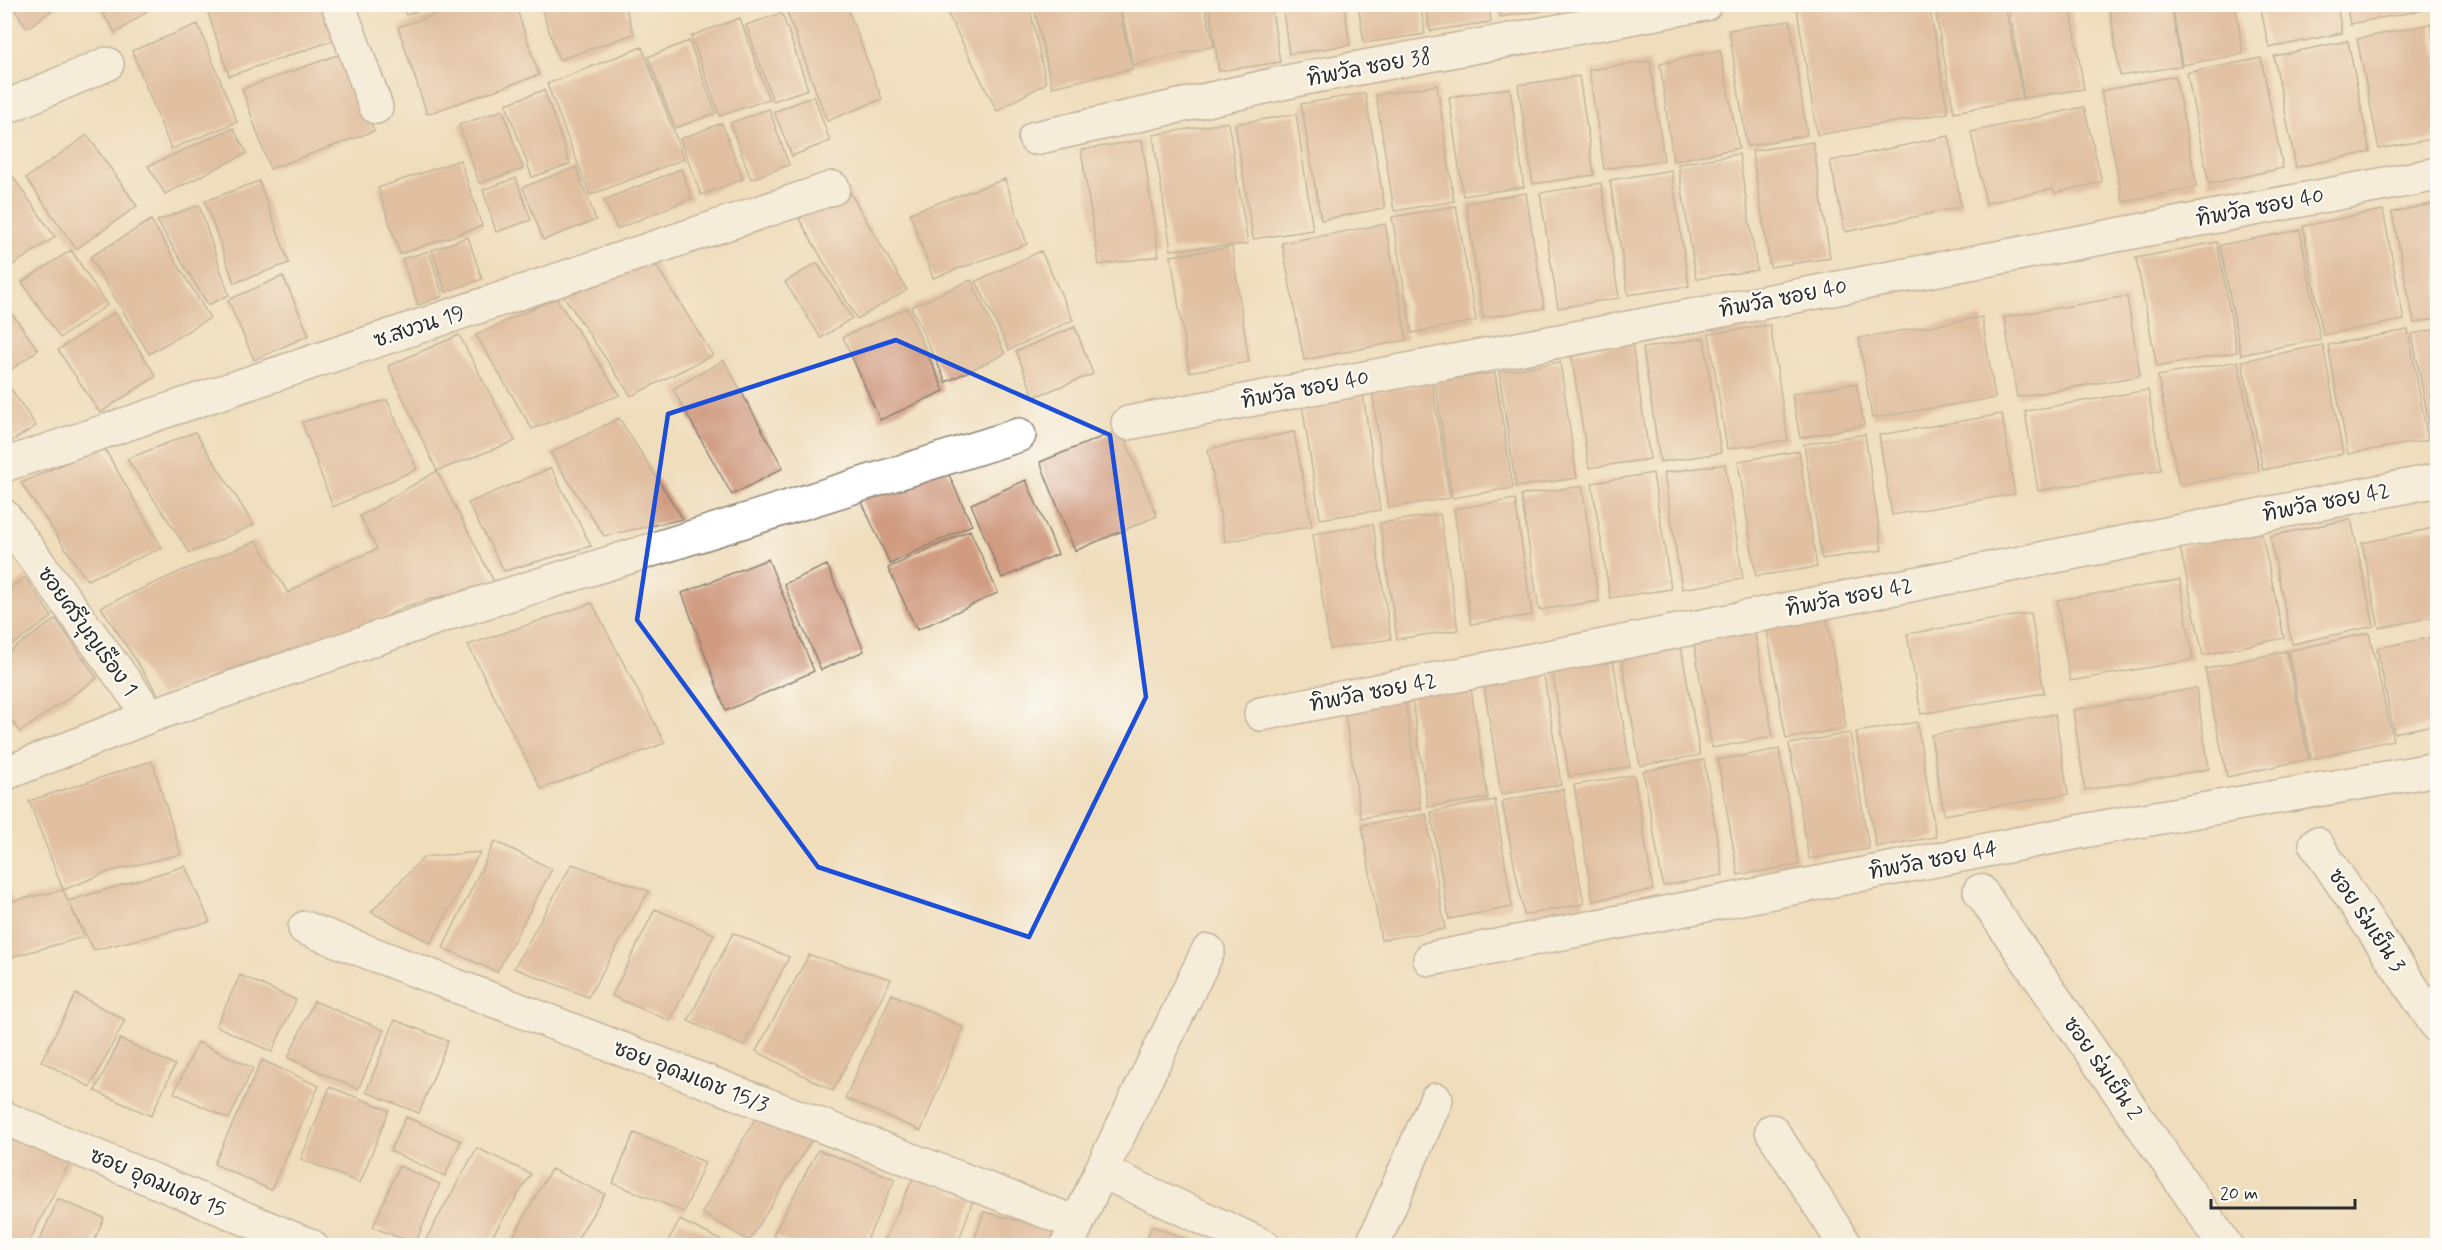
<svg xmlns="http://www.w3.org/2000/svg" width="2442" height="1250" viewBox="0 0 2442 1250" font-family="Mynerve,'Playpen Sans Thai',sans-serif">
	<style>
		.building { fill: #d09b81 }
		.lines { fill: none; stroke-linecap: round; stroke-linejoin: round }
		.minor-casing { stroke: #8d8474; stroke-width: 36 }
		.minor { stroke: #fff; stroke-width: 33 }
		.marked { fill: none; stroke: #1d4ed8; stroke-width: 4.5; stroke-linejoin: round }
		.labels { text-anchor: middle; stroke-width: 4.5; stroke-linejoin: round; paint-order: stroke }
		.street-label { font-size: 21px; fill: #2b2b2b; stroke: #fdfcf7 }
	</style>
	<rect width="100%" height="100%" fill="#fdfcf7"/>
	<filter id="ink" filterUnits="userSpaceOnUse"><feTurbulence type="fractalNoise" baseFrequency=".0167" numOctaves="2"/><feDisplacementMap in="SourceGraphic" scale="12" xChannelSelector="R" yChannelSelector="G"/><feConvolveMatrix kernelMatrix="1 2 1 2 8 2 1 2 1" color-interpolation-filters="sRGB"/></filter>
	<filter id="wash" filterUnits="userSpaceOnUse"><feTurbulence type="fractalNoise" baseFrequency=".008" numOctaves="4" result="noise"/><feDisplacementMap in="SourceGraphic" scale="24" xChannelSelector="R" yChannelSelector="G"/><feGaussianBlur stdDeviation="1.35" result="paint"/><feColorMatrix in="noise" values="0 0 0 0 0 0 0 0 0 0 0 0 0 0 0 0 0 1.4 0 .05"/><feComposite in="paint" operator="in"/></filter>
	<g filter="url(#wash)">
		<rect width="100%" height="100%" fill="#efddbc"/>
		<g id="blocks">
			<path class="building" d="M 11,4 L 61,4 L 27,28 Z
				M 96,4 L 157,4 L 116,33 Z
				M 231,4 L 327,4 L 338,39 L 229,76 L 208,13 Z
				M 403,4 L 435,4 L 435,5 L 406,15 Z
				M 465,4 L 515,4 L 539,75 L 427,114 L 398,27 Z
				M 540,4 L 624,4 L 634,34 L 559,60 Z
				M 784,4 L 846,4 L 882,99 L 827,121 Z
				M 971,4 L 1029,4 L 1046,83 L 997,111 L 946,10 Z
				M 1033,4 L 1118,4 L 1132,69 L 1052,87 Z
				M 1120,4 L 1204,4 L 1214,46 L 1133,65 Z
				M 1209,4 L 1271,4 L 1280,62 L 1219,71 Z
				M 1282,4 L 1344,4 L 1350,45 L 1289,54 Z
				M 1358,4 L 1420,4 L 1425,34 L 1364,43 Z
				M 1426,4 L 1489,4 L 1491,22 L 1430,31 Z
				M 1498,4 L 1559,4 L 1560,8 L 1500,17 Z
				M 1825,4 L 1929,4 L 1948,113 L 1817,135 L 1797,9 Z
				M 1934,4 L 2005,4 L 2023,99 L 1954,112 Z
				M 2008,4 L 2070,4 L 2084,89 L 2024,98 Z
				M 2109,4 L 2171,4 L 2181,66 L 2120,76 Z
				M 2172,4 L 2235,4 L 2243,54 L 2182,65 Z
				M 2260,4 L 2337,4 L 2342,33 L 2269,48 Z
				M 2346,4 L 2423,4 L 2424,10 L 2350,24 Z
				M 782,13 L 808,89 L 773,101 L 746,25 Z
				M 740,18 L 769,99 L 720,116 L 691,36 Z
				M 1790,21 L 1807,135 L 1747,146 L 1729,30 Z
				M 198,24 L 237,122 L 171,149 L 132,51 Z
				M 2430,24 L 2438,61 L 2438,138 L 2379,149 L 2357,39 Z
				M 689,41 L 716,113 L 675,128 L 648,57 Z
				M 2348,41 L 2370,152 L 2296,167 L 2274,56 Z
				M 642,47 L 684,159 L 590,195 L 547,84 Z
				M 1720,50 L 1739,148 L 1673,161 L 1660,64 Z
				M 346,52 L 374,131 L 270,169 L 242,89 Z
				M 2261,58 L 2283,168 L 2209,184 L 2187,73 Z
				M 1650,61 L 1664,160 L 1604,169 L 1589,70 Z
				M 1579,76 L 1594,175 L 1533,184 L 1518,85 Z
				M 2175,76 L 2197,187 L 2123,202 L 2101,91 Z
				M 1437,85 L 1454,201 L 1394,211 L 1376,95 Z
				M 1510,88 L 1524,187 L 1463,196 L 1449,97 Z
				M 544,90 L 570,164 L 532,177 L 506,104 Z
				M 1365,93 L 1385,208 L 1321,220 L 1301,104 Z
				M 814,96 L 830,141 L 792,156 L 774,112 Z
				M 2084,107 L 2102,182 L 2055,193 L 2053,189 L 1986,203 L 1971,132 Z
				M 769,109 L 789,165 L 751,179 L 730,123 Z
				M 503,110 L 523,169 L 479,183 L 459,125 Z
				M 1296,114 L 1313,230 L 1253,239 L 1235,124 Z
				M 1228,122 L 1248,244 L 1171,250 L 1153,135 Z
				M 722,123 L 743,179 L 701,195 L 680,139 Z
				M 233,128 L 247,153 L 165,194 L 148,166 Z
				M 87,135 L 137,206 L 76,249 L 26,178 Z
				M 1949,136 L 1961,207 L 1845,232 L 1830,161 Z
				M 1142,140 L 1159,256 L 1099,265 L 1081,150 Z
				M 1813,142 L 1830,258 L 1770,267 L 1752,151 Z
				M 1739,154 L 1757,270 L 1696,279 L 1678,164 Z
				M 460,160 L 482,226 L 400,254 L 378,188 Z
				M 4,164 L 55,237 L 4,271 Z
				M 576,167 L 596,220 L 543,240 L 523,187 Z
				M 681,169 L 692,198 L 617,229 L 604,200 Z
				M 1671,170 L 1689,286 L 1628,295 L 1610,180 Z
				M 516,178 L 531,220 L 496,232 L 483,190 Z
				M 1005,179 L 1027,244 L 933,278 L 910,213 Z
				M 259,181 L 289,263 L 234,283 L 205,201 Z
				M 1601,183 L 1619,298 L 1558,308 L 1540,193 Z
				M 848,189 L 907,290 L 857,319 L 799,219 Z
				M 1526,193 L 1544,308 L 1483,318 L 1466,203 Z
				M 2438,203 L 2438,318 L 2414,323 L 2392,212 Z
				M 199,205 L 229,295 L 208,305 L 157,221 Z
				M 1456,206 L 1476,321 L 1412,333 L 1392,217 Z
				M 2383,210 L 2404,320 L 2323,335 L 2303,226 Z
				M 151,220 L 210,318 L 149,354 L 90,257 Z
				M 1385,224 L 1407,340 L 1304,360 L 1282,243 Z
				M 2300,230 L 2320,339 L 2241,355 L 2220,245 Z
				M 468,237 L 482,279 L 446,292 L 432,250 Z
				M 2217,242 L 2237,352 L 2157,367 L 2136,258 Z
				M 1232,247 L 1249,362 L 1189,372 L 1171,256 Z
				M 71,250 L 107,305 L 60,338 L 22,282 Z
				M 429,251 L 443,296 L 418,305 L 402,259 Z
				M 1041,251 L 1073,320 L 1009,350 L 976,281 Z
				M 652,259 L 713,355 L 631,396 L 563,295 Z
				M 817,263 L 852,318 L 821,338 L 785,282 Z
				M 283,276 L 309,335 L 254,360 L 228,300 Z
				M 971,280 L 1005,354 L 946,382 L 911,307 Z
				M 2127,296 L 2140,376 L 2017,397 L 2004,317 Z
				M 556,298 L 620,395 L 532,429 L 476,335 Z
				M 4,302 L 38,350 L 4,375 Z
				M 907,308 L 944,391 L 880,420 L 843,337 Z
				M 115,312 L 156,376 L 100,413 L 58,350 Z
				M 1982,317 L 1995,398 L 1872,418 L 1859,338 Z
				M 1770,325 L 1788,440 L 1727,449 L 1709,334 Z
				M 1075,327 L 1093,374 L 1034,397 L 1016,351 Z
				M 2438,329 L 2438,444 L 2433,445 L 2412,334 Z
				M 2408,330 L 2428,440 L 2348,454 L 2328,345 Z
				M 459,335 L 515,441 L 437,471 L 494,582 L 406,606 L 360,630 L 317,641 L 242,665 L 159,696 L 101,607 L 186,569 L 257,541 L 288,593 L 332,568 L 377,549 L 360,516 L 437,471 L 388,366 Z
				M 1704,338 L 1721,453 L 1660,462 L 1643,348 Z
				M 1632,343 L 1650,459 L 1589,468 L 1571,353 Z
				M 2323,345 L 2343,454 L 2263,470 L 2242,361 Z
				M 724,360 L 783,468 L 732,495 L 673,389 Z
				M 2238,361 L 2259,471 L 2179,485 L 2158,376 Z
				M 1560,362 L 1577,478 L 1516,487 L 1499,372 Z
				M 1495,373 L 1513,488 L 1452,498 L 1435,382 Z
				M 7,383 L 36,426 L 4,446 L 4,384 Z
				M 1432,383 L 1450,498 L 1389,508 L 1372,392 Z
				M 1856,383 L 1864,425 L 1800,438 L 1792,394 Z
				M 2148,390 L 2161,470 L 2038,491 L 2025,411 Z
				M 1363,394 L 1380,510 L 1320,519 L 1302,404 Z
				M 387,400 L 417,469 L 333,507 L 302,422 Z
				M 2002,414 L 2015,494 L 1892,515 L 1879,435 Z
				M 619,418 L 683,519 L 604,536 L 550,453 Z
				M 1121,429 L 1157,516 L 1075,551 L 1040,462 Z
				M 195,432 L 254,525 L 190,553 L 127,459 Z
				M 1294,432 L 1312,526 L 1225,542 L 1208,449 Z
				M 1865,434 L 1882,550 L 1822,559 L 1804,444 Z
				M 103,446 L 162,548 L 87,580 L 21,483 Z
				M 1799,451 L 1817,567 L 1756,576 L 1738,461 Z
				M 943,462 L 972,525 L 890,564 L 861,500 Z
				M 1725,464 L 1743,579 L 1682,589 L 1664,473 Z
				M 551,468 L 591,546 L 504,571 L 468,503 Z
				M 1653,473 L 1671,589 L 1610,598 L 1592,483 Z
				M 1026,480 L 1058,554 L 1002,578 L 971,504 Z
				M 1582,486 L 1599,601 L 1539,610 L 1521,495 Z
				M 1515,499 L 1532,615 L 1471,624 L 1454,509 Z
				M 1440,514 L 1458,630 L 1397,639 L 1380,523 Z
				M 2351,519 L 2374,626 L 2292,644 L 2270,536 Z
				M 1373,524 L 1391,639 L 1330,649 L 1313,534 Z
				M 2438,527 L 2438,616 L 2379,628 L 2362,543 Z
				M 970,530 L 998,593 L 917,630 L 888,568 Z
				M 2261,530 L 2284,638 L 2203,655 L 2180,547 Z
				M 768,559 L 814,671 L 726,711 L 682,593 Z
				M 827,565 L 864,651 L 821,670 L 784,584 Z
				M 25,578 L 52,617 L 4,651 L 4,592 Z
				M 2180,580 L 2193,660 L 2070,681 L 2057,600 Z
				M 592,603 L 665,743 L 541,789 L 468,645 Z
				M 1826,613 L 1846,728 L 1786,739 L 1766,624 Z
				M 2031,613 L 2044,693 L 1921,714 L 1907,634 Z
				M 56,619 L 97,678 L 20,732 L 4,710 L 4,655 Z
				M 1753,622 L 1773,737 L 1712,748 L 1692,632 Z
				M 2369,633 L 2393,740 L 2311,759 L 2288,651 Z
				M 2438,636 L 2438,724 L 2394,733 L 2377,648 Z
				M 1680,640 L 1700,755 L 1640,766 L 1620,650 Z
				M 2286,651 L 2309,759 L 2227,777 L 2205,669 Z
				M 1612,652 L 1630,767 L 1569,777 L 1551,662 Z
				M 1543,669 L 1561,785 L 1501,794 L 1483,679 Z
				M 1470,683 L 1488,798 L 1428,807 L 1411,692 Z
				M 2196,688 L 2209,769 L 2085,790 L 2073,710 Z
				M 1404,693 L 1421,809 L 1361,818 L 1343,702 Z
				M 2055,714 L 2068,794 L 1944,815 L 1931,735 Z
				M 1917,722 L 1936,837 L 1876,847 L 1856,732 Z
				M 1850,733 L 1869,849 L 1809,859 L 1789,744 Z
				M 1779,749 L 1799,865 L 1738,875 L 1718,760 Z
				M 1704,760 L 1723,875 L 1663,886 L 1643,771 Z
				M 152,761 L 181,854 L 108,872 L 63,890 L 68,901 L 185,866 L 210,922 L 94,950 L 70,905 L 84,937 L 4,959 L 4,881 L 13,901 L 63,890 L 29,801 Z
				M 1634,775 L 1653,890 L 1593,901 L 1574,785 Z
				M 1563,789 L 1584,904 L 1524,915 L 1502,801 Z
				M 1495,800 L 1512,907 L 1449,919 L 1431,812 Z
				M 1426,814 L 1445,929 L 1381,940 L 1362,825 Z
				M 495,841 L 552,869 L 497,972 L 443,948 Z
				M 480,852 L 431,943 L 371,912 L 424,857 Z
				M 572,864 L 649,891 L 588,997 L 514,968 Z
				M 655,909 L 714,934 L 670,1021 L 612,996 Z
				M 733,933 L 789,957 L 744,1046 L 688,1021 Z
				M 809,955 L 891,979 L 833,1091 L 756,1051 Z
				M 240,975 L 296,1000 L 272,1052 L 216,1026 Z
				M 76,994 L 125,1020 L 90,1087 L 41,1061 Z
				M 892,994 L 963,1027 L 921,1131 L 845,1098 Z
				M 314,1001 L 384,1030 L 358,1089 L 288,1058 Z
				M 395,1020 L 448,1041 L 419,1113 L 366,1092 Z
				M 120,1039 L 175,1065 L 151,1116 L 95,1091 Z
				M 198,1042 L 253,1068 L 229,1119 L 174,1093 Z
				M 262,1060 L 319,1086 L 271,1190 L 214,1164 Z
				M 330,1087 L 389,1110 L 360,1183 L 301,1159 Z
				M 760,1110 L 814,1136 L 749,1241 L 702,1213 Z
				M 406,1117 L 461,1141 L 445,1176 L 390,1151 Z
				M 14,1123 L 73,1156 L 27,1246 L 4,1246 L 4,1142 Z
				M 634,1133 L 705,1162 L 684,1212 L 613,1183 Z
				M 477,1148 L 531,1174 L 486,1246 L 422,1246 Z
				M 818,1150 L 895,1179 L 864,1246 L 794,1246 L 773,1235 Z
				M 399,1166 L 440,1184 L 415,1244 L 373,1227 Z
				M 551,1169 L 605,1194 L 573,1246 L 508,1246 Z
				M 914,1176 L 973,1200 L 957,1246 L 882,1246 Z
				M 58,1199 L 104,1218 L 92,1246 L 37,1246 Z
				M 984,1212 L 1071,1234 L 1066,1246 L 972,1246 Z
				M 680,1220 L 733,1246 L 665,1246 Z
				M 1152,1226 L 1204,1245 L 1204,1246 L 1144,1246 Z"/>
		</g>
	</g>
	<g filter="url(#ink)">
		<use href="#blocks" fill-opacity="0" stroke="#8d8474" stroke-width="1.5"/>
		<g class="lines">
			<defs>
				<path id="minor" d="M 338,4 L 376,107
					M 4,108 L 107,64
					M 1035,138 L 1305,78 L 1705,4
					M 1128,423 L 2438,174
					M 4,465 L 833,188
					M 4,516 L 150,716
					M 1261,714 L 2438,480
					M 4,774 L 150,716 L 453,612 L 1019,435
					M 2316,844 L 2438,1027
					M 1980,891 L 2226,1246
					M 305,928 L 1076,1223
					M 1430,959 L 2104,827 L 2438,769
					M 4,1118 L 311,1246
					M 1772,1131 L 1846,1246
					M 1101,1171 L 1264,1246
					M 1067,1246 L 1101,1171 L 1208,951
					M 1372,1246 L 1436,1100"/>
			</defs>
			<use href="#minor" class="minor-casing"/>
			<use href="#minor" class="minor"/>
		</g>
	</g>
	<path d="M0 0H2442V1250H0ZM 896,340 L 1110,435 L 1146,697 L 1029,937 L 818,867 L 637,620 L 668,414 Z" fill="#efddbc" fill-opacity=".55" fill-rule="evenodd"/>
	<path class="marked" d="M 896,340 L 1110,435 L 1146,697 L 1029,937 L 818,867 L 637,620 L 668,414 Z"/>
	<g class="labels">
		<g class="street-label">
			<text transform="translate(1369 67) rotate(-11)" y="7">ทิพวัล ซอย 38</text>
			<text transform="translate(2260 207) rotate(-11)" y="7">ทิพวัล ซอย 40</text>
			<text transform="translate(1783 298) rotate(-11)" y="7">ทิพวัล ซอย 40</text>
			<text transform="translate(419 326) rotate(-18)" y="7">ซ.สงวน 19</text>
			<text transform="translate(1305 389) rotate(-11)" y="7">ทิพวัล ซอย 40</text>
			<text transform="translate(2326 502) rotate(-11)" y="7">ทิพวัล ซอย 42</text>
			<text transform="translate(1849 597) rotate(-11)" y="7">ทิพวัล ซอย 42</text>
			<text transform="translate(88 631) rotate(54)" y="7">ซอยศรีบุญเรือง 1</text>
			<text transform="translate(1373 692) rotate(-11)" y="7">ทิพวัล ซอย 42</text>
			<text transform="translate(1933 860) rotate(-11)" y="7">ทิพวัล ซอย 44</text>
			<text transform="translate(2367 920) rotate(56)" y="7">ซอย ร่มเย็น 3</text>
			<text transform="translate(2103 1068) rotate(55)" y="7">ซอย ร่มเย็น 2</text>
			<text transform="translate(691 1076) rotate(21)" y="7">ซอย อุดมเดช 15/3</text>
			<text transform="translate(158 1182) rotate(23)" y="7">ซอย อุดมเดช 15</text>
		</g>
	</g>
	<rect width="2442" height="1250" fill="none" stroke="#fdfcf7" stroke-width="24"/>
	<path d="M2211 1199v9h144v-9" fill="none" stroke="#2b2b2b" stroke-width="3"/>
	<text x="2220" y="1199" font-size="18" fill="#2b2b2b" stroke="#fdfcf7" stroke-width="4.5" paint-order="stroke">20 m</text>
</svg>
